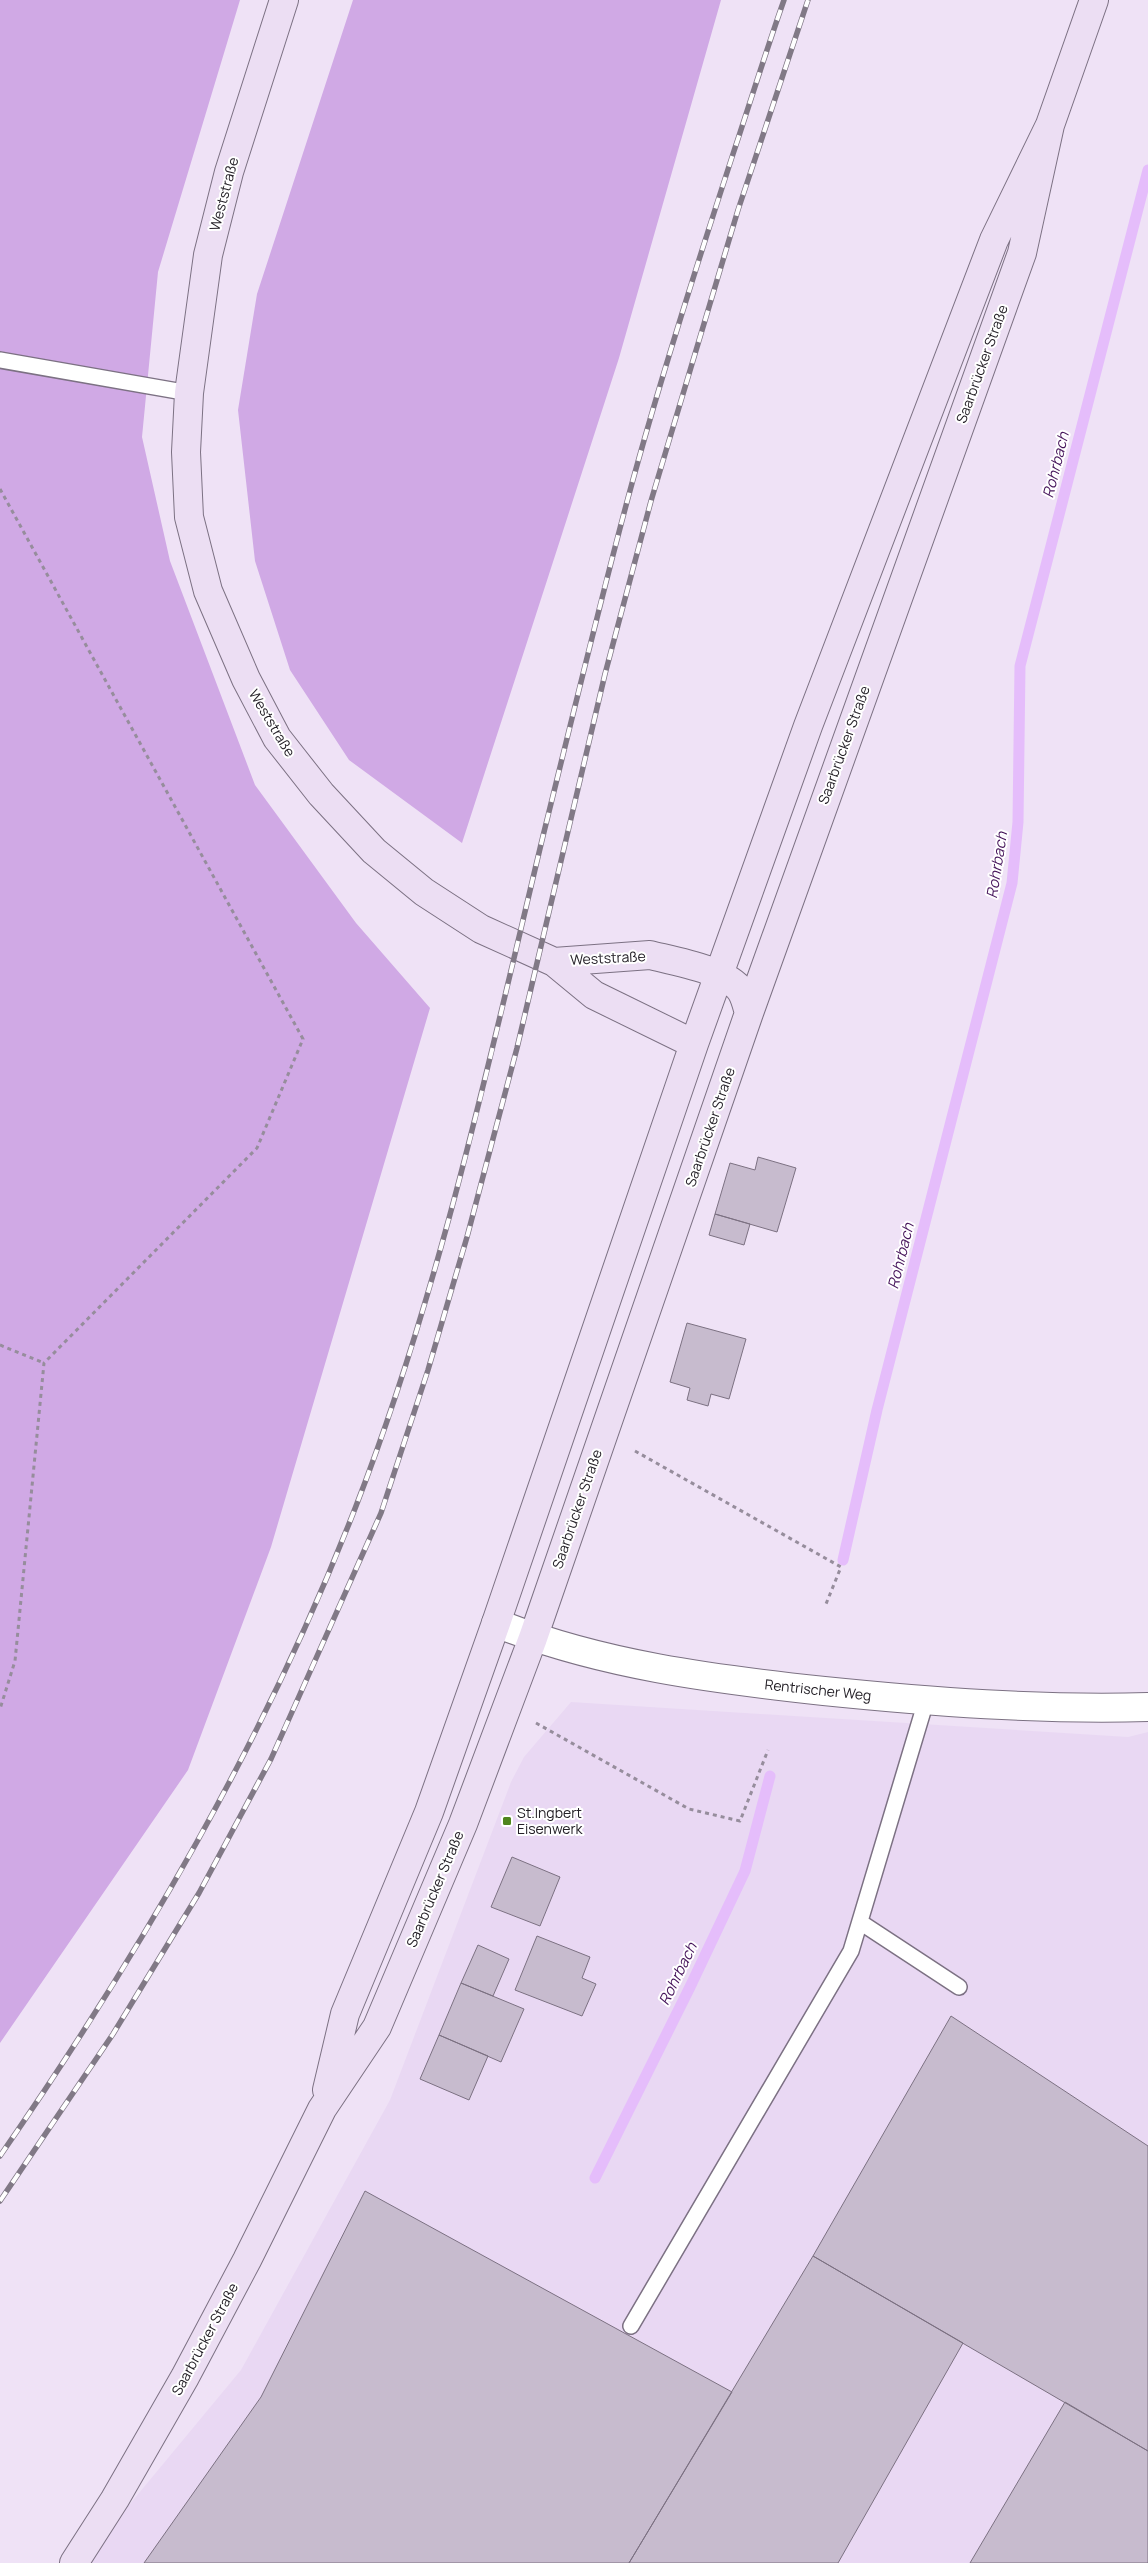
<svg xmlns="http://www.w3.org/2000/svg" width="1148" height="2563" viewBox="0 0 1148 2563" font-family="Manrope,sans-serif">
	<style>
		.built { fill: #e9d8f3 }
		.forest { fill: #d0a9e5 }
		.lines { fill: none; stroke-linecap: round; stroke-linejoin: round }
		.stream { stroke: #e5bdfb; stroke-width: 11 }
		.building { fill: #c7bbce; stroke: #7c7182 }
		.service-casing { stroke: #7c7183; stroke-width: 18 }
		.minor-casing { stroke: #7c7183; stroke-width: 30 }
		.secondary-casing { stroke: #7c7183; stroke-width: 30 }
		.path { stroke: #968d9c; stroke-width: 3; stroke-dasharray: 4 4; stroke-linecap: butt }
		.service { stroke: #fff; stroke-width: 15 }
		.minor { stroke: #fff; stroke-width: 28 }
		.secondary { stroke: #ecdef3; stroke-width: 28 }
		.rail-casing { stroke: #817986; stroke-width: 5.5 }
		.rail { stroke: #fff; stroke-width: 4; stroke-dasharray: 11; stroke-linecap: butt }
		.poi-dot { fill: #4f851e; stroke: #fff; stroke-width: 2 }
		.labels { text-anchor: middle; stroke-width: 4; stroke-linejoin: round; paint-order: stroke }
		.street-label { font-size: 14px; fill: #252128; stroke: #fff }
		.poi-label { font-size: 14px; fill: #252128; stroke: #fff; text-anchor: start }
		.water-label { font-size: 15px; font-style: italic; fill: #45135a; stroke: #fff }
	</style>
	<rect width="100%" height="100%" fill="#efe2f6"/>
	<path class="built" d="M 571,1702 L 1128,1737 L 1148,1732 L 1148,2563 L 81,2563 L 241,2370 L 390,2100 L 511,1782 L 524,1757 Z"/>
	<path class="forest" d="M 0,0 L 240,0 L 158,272 L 142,437 L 170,561 L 255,785 L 356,923 L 430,1008 L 271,1547 L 188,1770 L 0,2043 Z
		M 353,0 L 721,0 L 619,358 L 462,843 L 349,760 L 290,670 L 255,561 L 238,410 L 257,294 Z"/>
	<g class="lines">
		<path class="stream" d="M 843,1560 L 877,1410 L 1012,883 L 1018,822 L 1020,666 L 1148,170
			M 595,2178 L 690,1987 L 745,1871 L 770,1776"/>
	</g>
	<path class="building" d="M 758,1157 L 796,1168 L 777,1232 L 715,1214 L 730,1163 L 755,1170 Z
		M 715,1214 L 750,1224 L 744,1245 L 709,1235 Z
		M 687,1323 L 746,1339 L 729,1399 L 711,1394 L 708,1406 L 687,1400 L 690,1388 L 670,1382 Z
		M 512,1857 L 560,1877 L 540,1926 L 491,1907 Z
		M 537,1936 L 590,1957 L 582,1978 L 596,1984 L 582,2016 L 515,1990 Z
		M 478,1945 L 509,1959 L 493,1996 L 461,1983 Z
		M 461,1983 L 524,2009 L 501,2062 L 439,2035 Z
		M 951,2016 L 1148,2146 L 1148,2451 L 813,2256 Z
		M 439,2035 L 488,2056 L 469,2100 L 420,2079 Z
		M 365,2191 L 732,2392 L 629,2563 L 144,2563 L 261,2397 Z
		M 813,2256 L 963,2343 L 838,2563 L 629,2563 Z
		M 1065,2402 L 1148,2451 L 1148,2563 L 970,2563 Z"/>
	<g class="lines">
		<defs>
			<path id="service" d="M 0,360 L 189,393
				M 860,1922 L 959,1987
				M 631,2326 L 851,1951 L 926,1701"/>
			<path id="minor" d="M 496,1623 C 601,1665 713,1679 824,1691 C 932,1702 1040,1710 1148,1707"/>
			<path id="secondary" d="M 284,0 L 229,172 L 208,255 L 189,393 L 186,452 L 189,517 L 208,591 L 246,679 L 277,738 L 321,794 L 374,851 L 424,892 L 481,929 L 554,962 L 594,995 L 694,1044
				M 554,962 L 650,955 C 674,961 727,970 741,991 C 745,997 747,1006 749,1013
				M 327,2090 L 345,2014 L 429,1812 L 496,1623 L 694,1044 L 808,726 L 994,240 L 1050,125 L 1094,0
				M 74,2563 L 115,2499 L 185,2377 L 247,2260 L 322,2109 L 377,2027 L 463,1824 L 533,1638 L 749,1013 L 1022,253 L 1050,125"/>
		</defs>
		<use href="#service" class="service-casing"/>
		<use href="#minor" class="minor-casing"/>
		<use href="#secondary" class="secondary-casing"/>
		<path class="path" d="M 0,489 L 303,1039 L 257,1148 L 44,1363 L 15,1661 L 0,1709
			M 0,1345 L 44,1363
			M 635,1451 L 841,1567 L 826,1604
			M 536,1723 L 689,1809 L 740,1821 L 768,1750"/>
		<use href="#service" class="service"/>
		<use href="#minor" class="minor"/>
		<use href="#secondary" class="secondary"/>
		<defs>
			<path id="rail" d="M 0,2156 C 141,1952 266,1738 356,1506 C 440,1290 489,1061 543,836 C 571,723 598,610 628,498 C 659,383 696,268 733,154 C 750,103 766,51 784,0
				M 0,2201 L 113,2034 L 199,1893 L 271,1759 L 381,1513 L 428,1370 L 467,1237 L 517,1048 L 605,674 L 651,501 L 738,210 L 808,0"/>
		</defs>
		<use href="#rail" class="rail-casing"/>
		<use href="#rail" class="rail"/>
	</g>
	<rect class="poi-dot" x="502" y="1816" width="10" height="10" rx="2.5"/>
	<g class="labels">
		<g class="street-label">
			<text transform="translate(224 194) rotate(-75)" y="5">Weststraße</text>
			<text transform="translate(982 364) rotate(-70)" y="5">Saarbrücker Straße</text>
			<text transform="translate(272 723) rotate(59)" y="5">Weststraße</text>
			<text transform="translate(844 745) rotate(-70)" y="5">Saarbrücker Straße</text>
			<text transform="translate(608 958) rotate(-3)" y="5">Weststraße</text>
			<text transform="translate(710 1127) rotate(-71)" y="5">Saarbrücker Straße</text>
			<text transform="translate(577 1509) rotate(-71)" y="5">Saarbrücker Straße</text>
			<text transform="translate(818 1690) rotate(6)" y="5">Rentrischer Weg</text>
			<text transform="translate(435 1889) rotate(-67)" y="5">Saarbrücker Straße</text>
			<text transform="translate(205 2339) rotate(-62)" y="5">Saarbrücker Straße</text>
		</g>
		<g class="poi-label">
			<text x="517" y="1818">St.Ingbert<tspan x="517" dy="16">Eisenwerk</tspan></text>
		</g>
		<g class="water-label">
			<text transform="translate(1056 465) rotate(-76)" y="5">Rohrbach</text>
			<text transform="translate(997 865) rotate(-81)" y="5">Rohrbach</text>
			<text transform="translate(901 1256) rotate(-76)" y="5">Rohrbach</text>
			<text transform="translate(678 1974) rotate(-64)" y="5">Rohrbach</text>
		</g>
	</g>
</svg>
